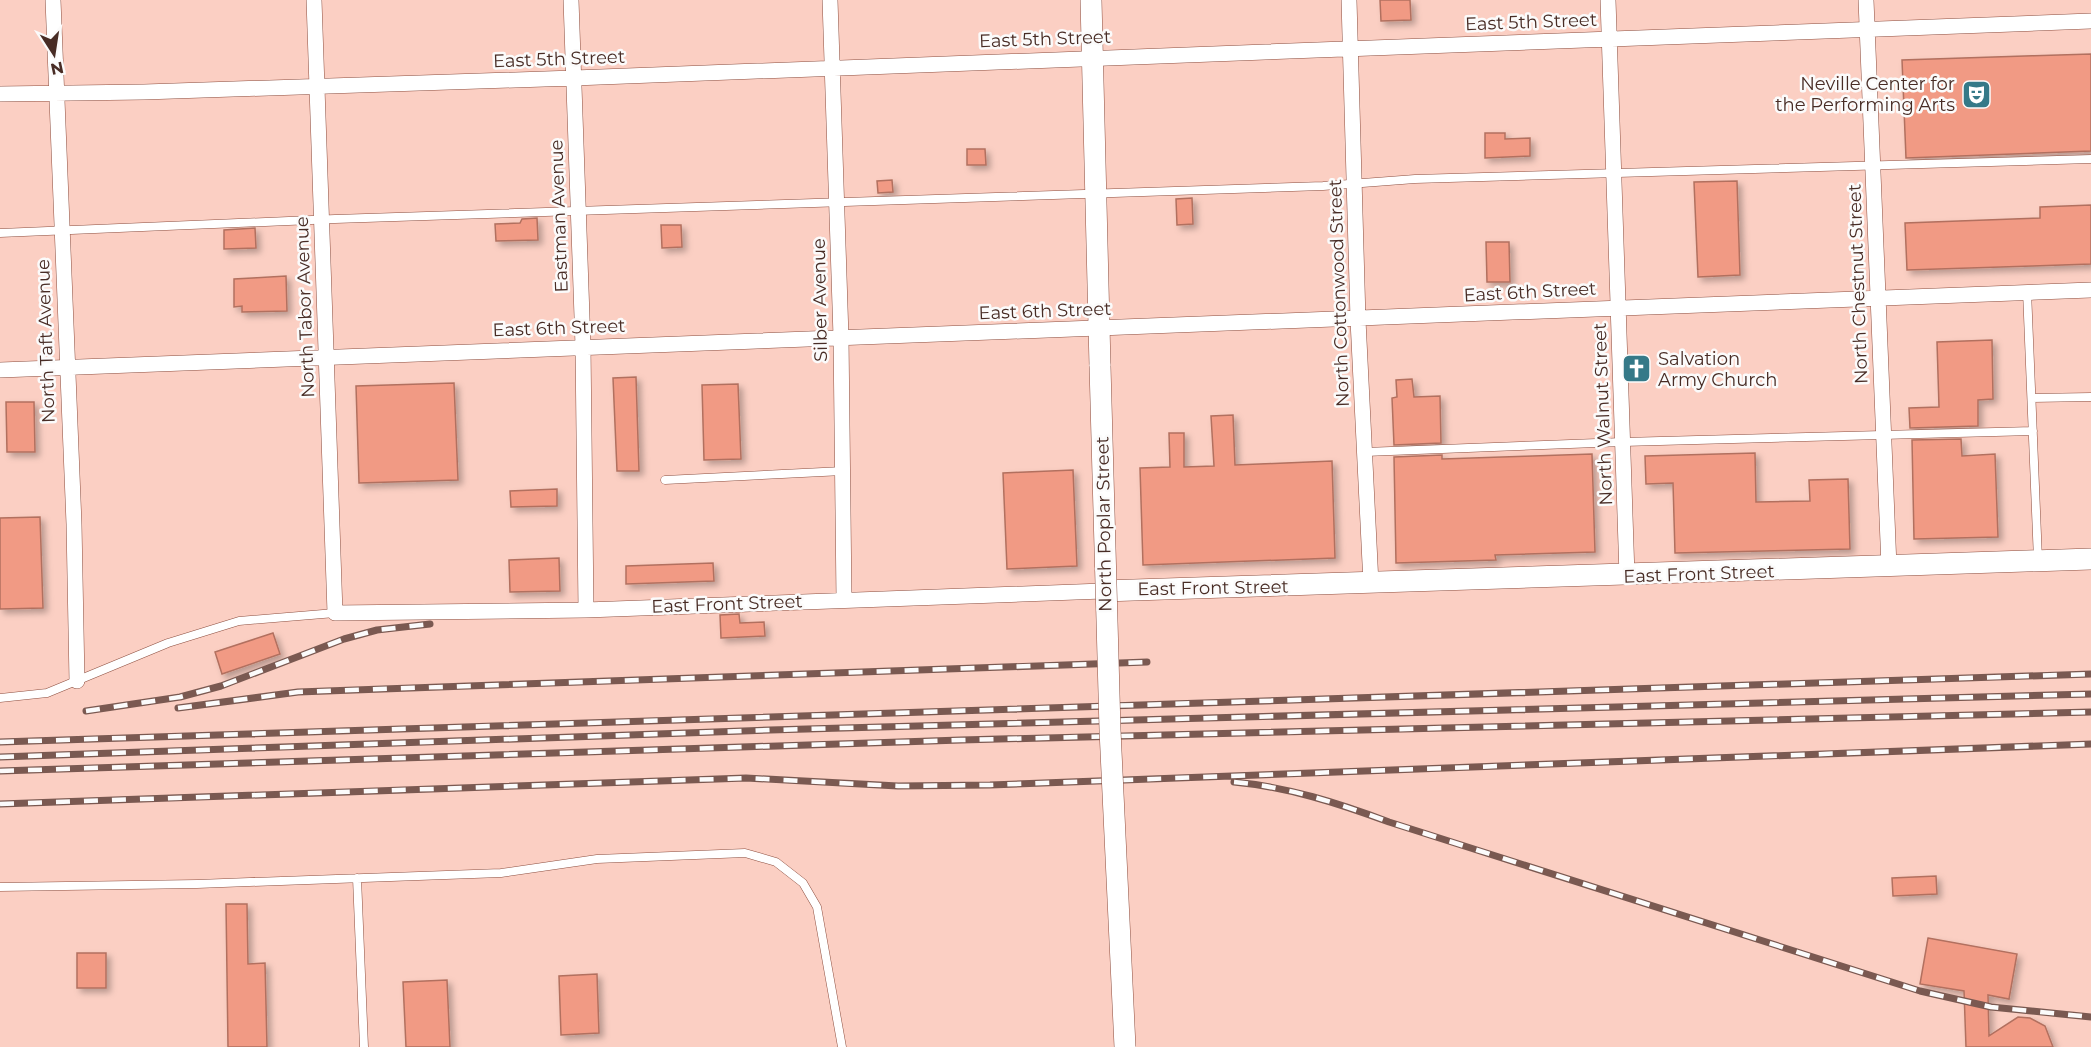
<svg xmlns="http://www.w3.org/2000/svg" width="2091" height="1047" viewBox="0 0 2091 1047" font-family="Montserrat,sans-serif">
	<style>
		.building { fill: #f19a84; stroke: #b2705f; stroke-width: 1.5; filter: url(#shadow) }
		.lines { fill: none; stroke-linecap: round; stroke-linejoin: round }
		.lane-casing { stroke: #8d4e3f; stroke-width: 9 }
		.street-casing { stroke: #8d4e3f; stroke-width: 16 }
		.secondary-casing { stroke: #8d4e3f; stroke-width: 22 }
		.lane { stroke: #fff; stroke-width: 8 }
		.street { stroke: #fff; stroke-width: 15 }
		.secondary { stroke: #fff; stroke-width: 21 }
		.rail-casing { stroke: #7a5951; stroke-width: 7 }
		.rail { stroke: #fbfbfb; stroke-width: 4.5; stroke-dasharray: 14; stroke-linecap: butt }
		.secondary-bridge-casing { stroke: #8d4e3f; stroke-width: 22; stroke-linecap: butt }
		.secondary-bridge { stroke: #fff; stroke-width: 21 }
		.labels { text-anchor: middle; stroke-width: 5; stroke-linejoin: round; paint-order: stroke }
		.street-label { font-size: 18px; fill: #482c25; stroke: #fbfbfb }
		.poi-label { font-size: 18px; fill: #482c25; stroke: #fbfbfb; text-anchor: end }
	</style>
	<defs>
		<filter id="shadow"><feDropShadow dx="4" dy="4" stdDeviation="3" flood-color="#0004"/></filter>
	</defs>
	<rect width="100%" height="100%" fill="#fbcfc3"/>
	<path class="building" d="M 1380,0 L 1410,0 L 1411,20 L 1381,21 Z
		M 2091,54 L 2091,151 L 1906,158 L 1902,60 Z
		M 1485,133 L 1505,133 L 1505,139 L 1530,138 L 1530,156 L 1485,158 Z
		M 967,149 L 985,149 L 986,165 L 967,165 Z
		M 892,180 L 893,192 L 878,193 L 877,181 Z
		M 1737,181 L 1740,275 L 1698,277 L 1694,182 Z
		M 1192,198 L 1193,224 L 1177,225 L 1176,199 Z
		M 2091,205 L 2091,264 L 1907,270 L 1905,223 L 2040,218 L 2040,207 Z
		M 537,218 L 538,240 L 496,241 L 495,224 L 520,223 L 522,219 Z
		M 661,225 L 681,225 L 682,247 L 662,248 Z
		M 255,228 L 256,248 L 224,249 L 224,230 Z
		M 1486,242 L 1509,242 L 1510,282 L 1487,282 Z
		M 286,276 L 287,311 L 242,312 L 242,306 L 234,307 L 234,279 Z
		M 1992,340 L 1993,399 L 1978,400 L 1978,426 L 1910,428 L 1909,408 L 1939,407 L 1937,342 Z
		M 636,377 L 639,471 L 617,471 L 613,378 Z
		M 1412,379 L 1414,397 L 1440,396 L 1441,443 L 1394,445 L 1392,398 L 1397,397 L 1396,380 Z
		M 454,383 L 458,480 L 359,483 L 356,386 Z
		M 738,384 L 741,459 L 704,460 L 702,385 Z
		M 6,402 L 34,402 L 35,452 L 7,452 Z
		M 1233,415 L 1235,465 L 1332,461 L 1335,558 L 1143,565 L 1140,468 L 1170,467 L 1169,433 L 1184,433 L 1184,467 L 1214,466 L 1211,416 Z
		M 1961,439 L 1962,456 L 1995,454 L 1998,537 L 1914,539 L 1912,440 Z
		M 1755,453 L 1756,502 L 1810,501 L 1809,480 L 1848,479 L 1850,549 L 1675,553 L 1673,483 L 1646,484 L 1645,456 Z
		M 1592,454 L 1595,552 L 1495,555 L 1496,560 L 1396,563 L 1394,457 L 1442,455 L 1442,459 Z
		M 1073,470 L 1077,566 L 1007,569 L 1003,473 Z
		M 557,489 L 557,506 L 511,507 L 510,491 Z
		M 40,517 L 43,608 L 0,609 L 0,518 Z
		M 559,558 L 560,591 L 510,592 L 509,560 Z
		M 713,563 L 714,581 L 626,584 L 626,566 Z
		M 739,614 L 740,623 L 764,622 L 765,636 L 721,638 L 720,615 Z
		M 273,633 L 280,654 L 222,674 L 215,652 Z
		M 1936,876 L 1937,894 L 1893,896 L 1892,878 Z
		M 226,904 L 247,904 L 248,964 L 265,963 L 267,1047 L 228,1047 Z
		M 1928,938 L 2017,954 L 2009,999 L 1988,995 L 1989,1036 L 2018,1017 L 2030,1018 L 2045,1026 L 2053,1047 L 1966,1047 L 1964,991 L 1920,984 Z
		M 77,953 L 106,953 L 106,988 L 77,988 Z
		M 597,974 L 599,1033 L 561,1035 L 559,976 Z
		M 447,980 L 450,1047 L 406,1047 L 403,982 Z"/>
	<g class="lines">
		<defs>
			<path id="lane" d="M 0,233 L 335,219 L 1323,186 L 1415,179 L 2091,159
				M 2027,291 L 2038,560
				M 2032,398 L 2091,397
				M 1365,452 L 1623,442 L 2033,431
				M 665,480 L 843,471
				M 0,698 L 47,693 L 168,643 L 239,621 L 335,613
				M 357,878 L 364,1047
				M 0,887 L 197,884 L 501,873 L 597,859 L 745,853 L 776,862 L 803,883 L 817,907 L 842,1047"/>
			<path id="street" d="M 53,0 L 74,524 L 77,681
				M 314,0 L 335,613 L 586,610 L 1103,591
				M 571,0 L 583,346 L 586,610
				M 830,0 L 841,337 L 844,599
				M 1349,0 L 1358,320 L 1371,584
				M 1608,0 L 1627,576
				M 1866,0 L 1889,567
				M 0,94 L 144,92 L 574,78 L 2091,21
				M 0,370 L 2091,290"/>
			<path id="secondary" d="M 1091,0 L 1100,366
				M 1103,591 L 2091,559"/>
		</defs>
		<use href="#lane" class="lane-casing"/>
		<use href="#street" class="street-casing"/>
		<use href="#secondary" class="secondary-casing"/>
		<use href="#lane" class="lane"/>
		<use href="#street" class="street"/>
		<use href="#secondary" class="secondary"/>
		<defs>
			<path id="rail" d="M 178,708 L 298,692 L 1147,662
				M 86,711 L 180,697 L 221,686 L 344,639 L 377,630 L 430,624
				M 0,742 L 2091,674
				M 0,757 L 770,730 L 2091,694
				M 0,771 L 961,740 L 2091,712
				M 1234,782 C 1288,787 1338,803 1389,822 L 1920,991 L 1991,1007 L 2091,1017
				M 0,804 L 746,778 L 898,786 L 990,785 L 2091,744"/>
		</defs>
		<use href="#rail" class="rail-casing"/>
		<use href="#rail" class="rail"/>
		<defs>
			<path id="secondary-bridge" d="M 1100,366 L 1110,730 L 1125,1047"/>
		</defs>
		<use href="#secondary-bridge" class="secondary-bridge-casing"/>
		<use href="#secondary-bridge" class="secondary-bridge"/>
	</g>
	<defs>
		<symbol id="theatre-square" viewBox="-11 -11 22 22"><rect x="-9" y="-9" width="18" height="18" rx="4" fill="#357988" stroke="#fbfbfb"/><path d="M-5-5.5Q0-4 5-5.5V0Q5 5 0 6Q-5 5-5 0ZM-3.3-2.5H-1v1.5H-3.3ZM1-2.5H3.3v1.5H1ZM-2.8 1Q0 5.5 2.8 1Z" fill="#fff"/></symbol>
		<symbol id="church-square" viewBox="-11 -11 22 22"><rect x="-9" y="-9" width="18" height="18" rx="4" fill="#357988" stroke="#fbfbfb"/><path d="M-1.2-6h2.4v3.5h3.3v2.4h-3.3V6h-2.4V-.1h-3.3v-2.4h3.3Z" fill="#fff"/></symbol>
	</defs>
	<g fill-rule="evenodd">
		<use href="#theatre-square" x="1960" y="78" width="33" height="33"/>
		<use href="#church-square" x="1620" y="352" width="33" height="33"/>
	</g>
	<g class="labels">
		<g class="street-label">
			<text transform="translate(1531 22) rotate(-2)" y="6">East 5th Street</text>
			<text transform="translate(1045 39) rotate(-2)" y="6">East 5th Street</text>
			<text transform="translate(559 59) rotate(-2)" y="6">East 5th Street</text>
			<text transform="translate(559 216) rotate(-92)" y="6">Eastman Avenue</text>
			<text transform="translate(1858 284) rotate(-92)" y="6">North Chestnut Street</text>
			<text transform="translate(1530 292) rotate(-3)" y="6">East 6th Street</text>
			<text transform="translate(1339 293) rotate(-92)" y="6">North Cottonwood Street</text>
			<text transform="translate(820 300) rotate(-91)" y="6">Silber Avenue</text>
			<text transform="translate(305 307) rotate(-92)" y="6">North Tabor Avenue</text>
			<text transform="translate(1045 311) rotate(-2)" y="6">East 6th Street</text>
			<text transform="translate(559 328) rotate(-2)" y="6">East 6th Street</text>
			<text transform="translate(46 341) rotate(-92)" y="6">North Taft Avenue</text>
			<text transform="translate(1603 414) rotate(-92)" y="6">North Walnut Street</text>
			<text transform="translate(1104 524) rotate(-91)" y="6">North Poplar Street</text>
			<text transform="translate(1699 574) rotate(-2)" y="6">East Front Street</text>
			<text transform="translate(1213 588) rotate(-1)" y="6">East Front Street</text>
			<text transform="translate(727 604) rotate(-2)" y="6">East Front Street</text>
		</g>
		<g class="poi-label">
			<text x="1955" y="90">Neville Center for<tspan x="1955" dy="21">the Performing Arts</tspan></text>
			<text x="1658" y="365" text-anchor="start">Salvation<tspan x="1658" dy="21">Army Church</tspan></text>
		</g>
	</g>
	<g transform="translate(54 54) rotate(168)" stroke="#fbfbfb" stroke-width="4.5" paint-order="stroke">
	<path d="M0-4.5L10 22L0 15L-10 22Z" fill="#482c25"/>
	<text y="-9" font-size="16" font-weight="bold" text-anchor="middle" fill="#482c25">N</text>
	</g>
</svg>
